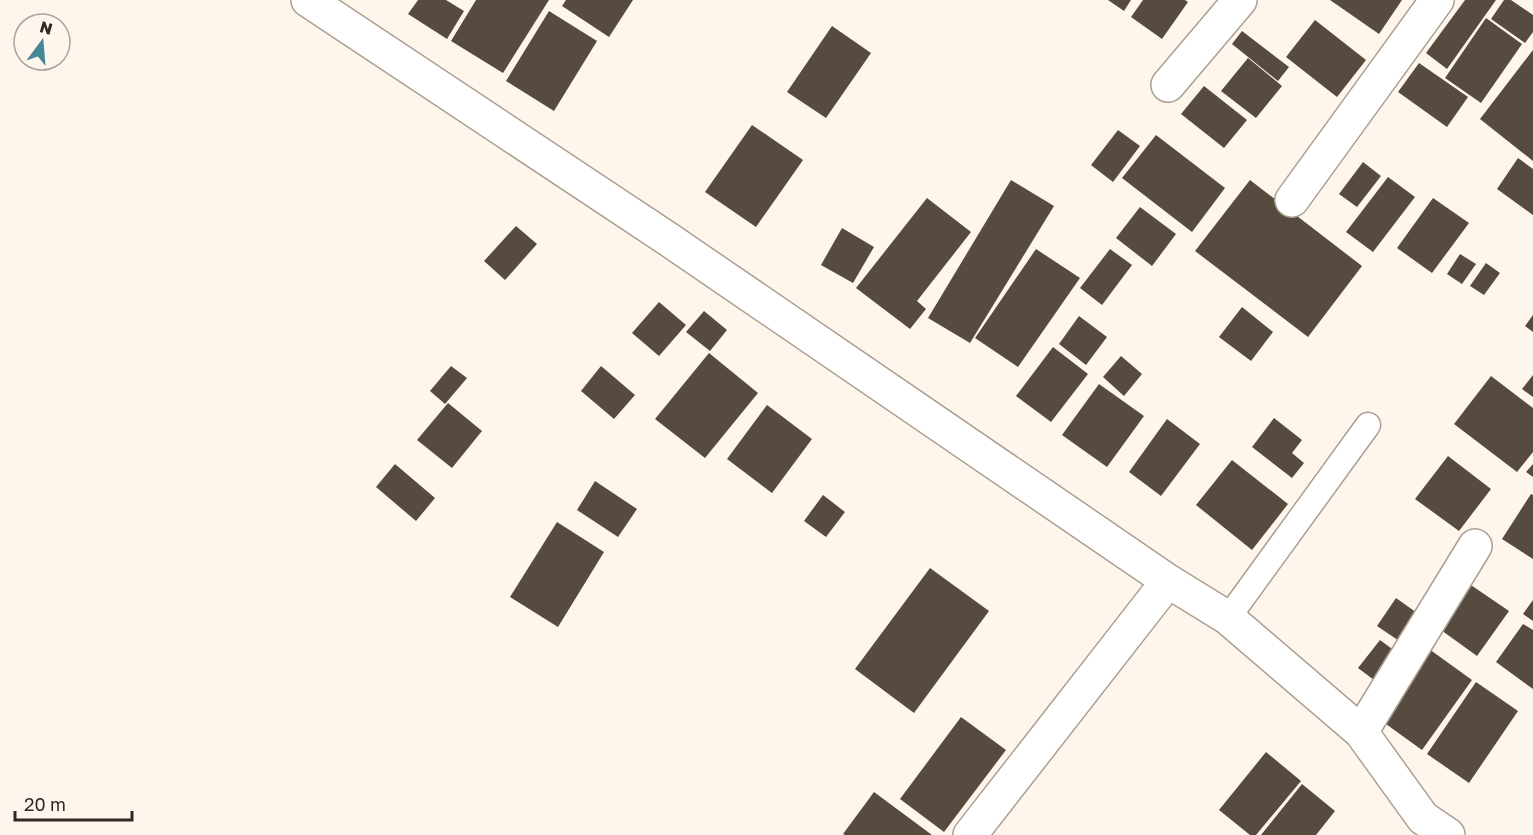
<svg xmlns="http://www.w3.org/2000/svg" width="1533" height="835" viewBox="0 0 1533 835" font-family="'Golos Text',sans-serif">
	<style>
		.building { fill: #564b3e }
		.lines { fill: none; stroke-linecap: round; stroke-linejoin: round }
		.lane-casing { stroke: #ac9f90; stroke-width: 27 }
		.street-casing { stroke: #ac9f90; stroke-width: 36 }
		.lane { stroke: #fff; stroke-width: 24 }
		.street { stroke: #fff; stroke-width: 33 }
	</style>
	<rect width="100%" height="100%" fill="#fef6ec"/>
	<path class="building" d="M 418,0 L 446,0 L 464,11 L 447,39 L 408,14 Z
		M 476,0 L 549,0 L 503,73 L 451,41 Z
		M 566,0 L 633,0 L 609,37 L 562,6 Z
		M 1108,0 L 1131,0 L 1124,11 Z
		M 1143,0 L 1185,0 L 1188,2 L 1162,39 L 1131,17 Z
		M 1330,0 L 1402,0 L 1379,34 Z
		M 1465,0 L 1496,0 L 1447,69 L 1426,53 Z
		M 1504,0 L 1511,0 L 1533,15 L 1533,32 L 1525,43 L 1491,19 Z
		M 549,11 L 597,41 L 554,111 L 506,81 Z
		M 1486,18 L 1522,44 L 1481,103 L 1445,78 Z
		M 1315,20 L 1366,60 L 1337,97 L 1286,57 Z
		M 832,26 L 871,53 L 826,118 L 787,92 Z
		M 1242,31 L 1289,67 L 1278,81 L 1232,44 Z
		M 1533,50 L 1533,161 L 1480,119 Z
		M 1248,58 L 1282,86 L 1256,118 L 1221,91 Z
		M 1419,63 L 1468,97 L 1447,127 L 1398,92 Z
		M 1204,86 L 1247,120 L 1224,148 L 1181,114 Z
		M 752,125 L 803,160 L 756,227 L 705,192 Z
		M 1118,130 L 1140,146 L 1113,182 L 1091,165 Z
		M 1156,135 L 1225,188 L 1192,232 L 1122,178 Z
		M 1518,158 L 1533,169 L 1533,215 L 1497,189 Z
		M 1363,162 L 1381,176 L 1357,207 L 1339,194 Z
		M 1388,177 L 1415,197 L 1373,252 L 1346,232 Z
		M 1011,180 L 1054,206 L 970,343 L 928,318 Z
		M 1250,180 L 1362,266 L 1308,337 L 1195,251 Z
		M 927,198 L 971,232 L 917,301 L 926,309 L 910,329 L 856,288 Z
		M 1433,198 L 1469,223 L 1432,273 L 1397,248 Z
		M 1140,207 L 1176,234 L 1152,266 L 1116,238 Z
		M 516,226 L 537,244 L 505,280 L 484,261 Z
		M 842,228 L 874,247 L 853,283 L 821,265 Z
		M 1036,249 L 1080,278 L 1018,367 L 975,338 Z
		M 1110,249 L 1132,265 L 1102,305 L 1080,288 Z
		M 1460,254 L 1476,264 L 1462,284 L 1447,274 Z
		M 1486,263 L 1500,273 L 1484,295 L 1470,286 Z
		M 659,302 L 686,325 L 659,356 L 632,333 Z
		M 1242,307 L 1273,332 L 1251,361 L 1219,337 Z
		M 704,311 L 727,330 L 710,351 L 686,332 Z
		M 1533,315 L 1533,332 L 1525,326 Z
		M 1079,316 L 1107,337 L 1086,365 L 1059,344 Z
		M 1053,347 L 1088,374 L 1051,422 L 1016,396 Z
		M 709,353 L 758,393 L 705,458 L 655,419 Z
		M 1121,356 L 1142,374 L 1124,396 L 1103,377 Z
		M 451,366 L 467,378 L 445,404 L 430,391 Z
		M 601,366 L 635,395 L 614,419 L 581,391 Z
		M 1533,375 L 1533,397 L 1522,389 Z
		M 1491,376 L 1533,408 L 1533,452 L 1517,472 L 1454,424 Z
		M 1099,384 L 1144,416 L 1107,467 L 1062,435 Z
		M 448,403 L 482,431 L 452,468 L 417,440 Z
		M 767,405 L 812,439 L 772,493 L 727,459 Z
		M 1274,418 L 1302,440 L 1292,453 L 1304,463 L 1292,478 L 1252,447 Z
		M 1167,419 L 1200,444 L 1161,496 L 1129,472 Z
		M 1448,456 L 1491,489 L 1459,531 L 1415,499 Z
		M 1232,460 L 1288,504 L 1252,550 L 1196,505 Z
		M 395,464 L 435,498 L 416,521 L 376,487 Z
		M 1533,464 L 1533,477 L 1526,472 Z
		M 595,481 L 637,509 L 618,537 L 577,510 Z
		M 1531,494 L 1533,495 L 1533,559 L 1502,539 Z
		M 823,495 L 845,512 L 826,537 L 804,521 Z
		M 557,522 L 604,552 L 558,627 L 510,597 Z
		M 930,568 L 989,611 L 914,713 L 855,669 Z
		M 1465,581 L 1509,611 L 1477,656 L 1434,625 Z
		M 1396,598 L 1427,620 L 1408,647 L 1377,626 Z
		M 1533,600 L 1533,621 L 1523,614 Z
		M 1523,624 L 1533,630 L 1533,689 L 1496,662 Z
		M 1380,640 L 1399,654 L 1378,683 L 1358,668 Z
		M 1429,649 L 1472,680 L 1422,750 L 1379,719 Z
		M 1476,682 L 1518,711 L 1469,783 L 1427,754 Z
		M 961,717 L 1006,750 L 944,832 L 900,799 Z
		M 1266,752 L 1301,781 L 1256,835 L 1250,835 L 1219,810 Z
		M 1302,784 L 1335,811 L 1316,835 L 1261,835 Z
		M 874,792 L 932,835 L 845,835 L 843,834 Z"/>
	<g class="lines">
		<defs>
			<path id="lane" d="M 1228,618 L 1368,425"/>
			<path id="street" d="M 308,0 L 668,239 L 1168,581 L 1228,618 L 1361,732 L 1423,818 L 1448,835
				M 1168,85 L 1240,0
				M 1292,200 L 1437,0
				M 1361,732 L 1475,546
				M 970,835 L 1168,581"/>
		</defs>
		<use href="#lane" class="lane-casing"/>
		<use href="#street" class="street-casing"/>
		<use href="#lane" class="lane"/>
		<use href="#street" class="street"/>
	</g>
	<g transform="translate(42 42) rotate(16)"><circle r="28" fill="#fef6ec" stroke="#aba49c" stroke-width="1.5"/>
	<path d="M0-4.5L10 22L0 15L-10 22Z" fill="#458997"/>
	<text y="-9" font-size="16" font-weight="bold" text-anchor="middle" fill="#2e2923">N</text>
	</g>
	<path d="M15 811v9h117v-9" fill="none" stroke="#2e2923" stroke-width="3"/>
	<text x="24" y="811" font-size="18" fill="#2e2923" stroke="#fef6ec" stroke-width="4.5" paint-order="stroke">20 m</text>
</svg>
